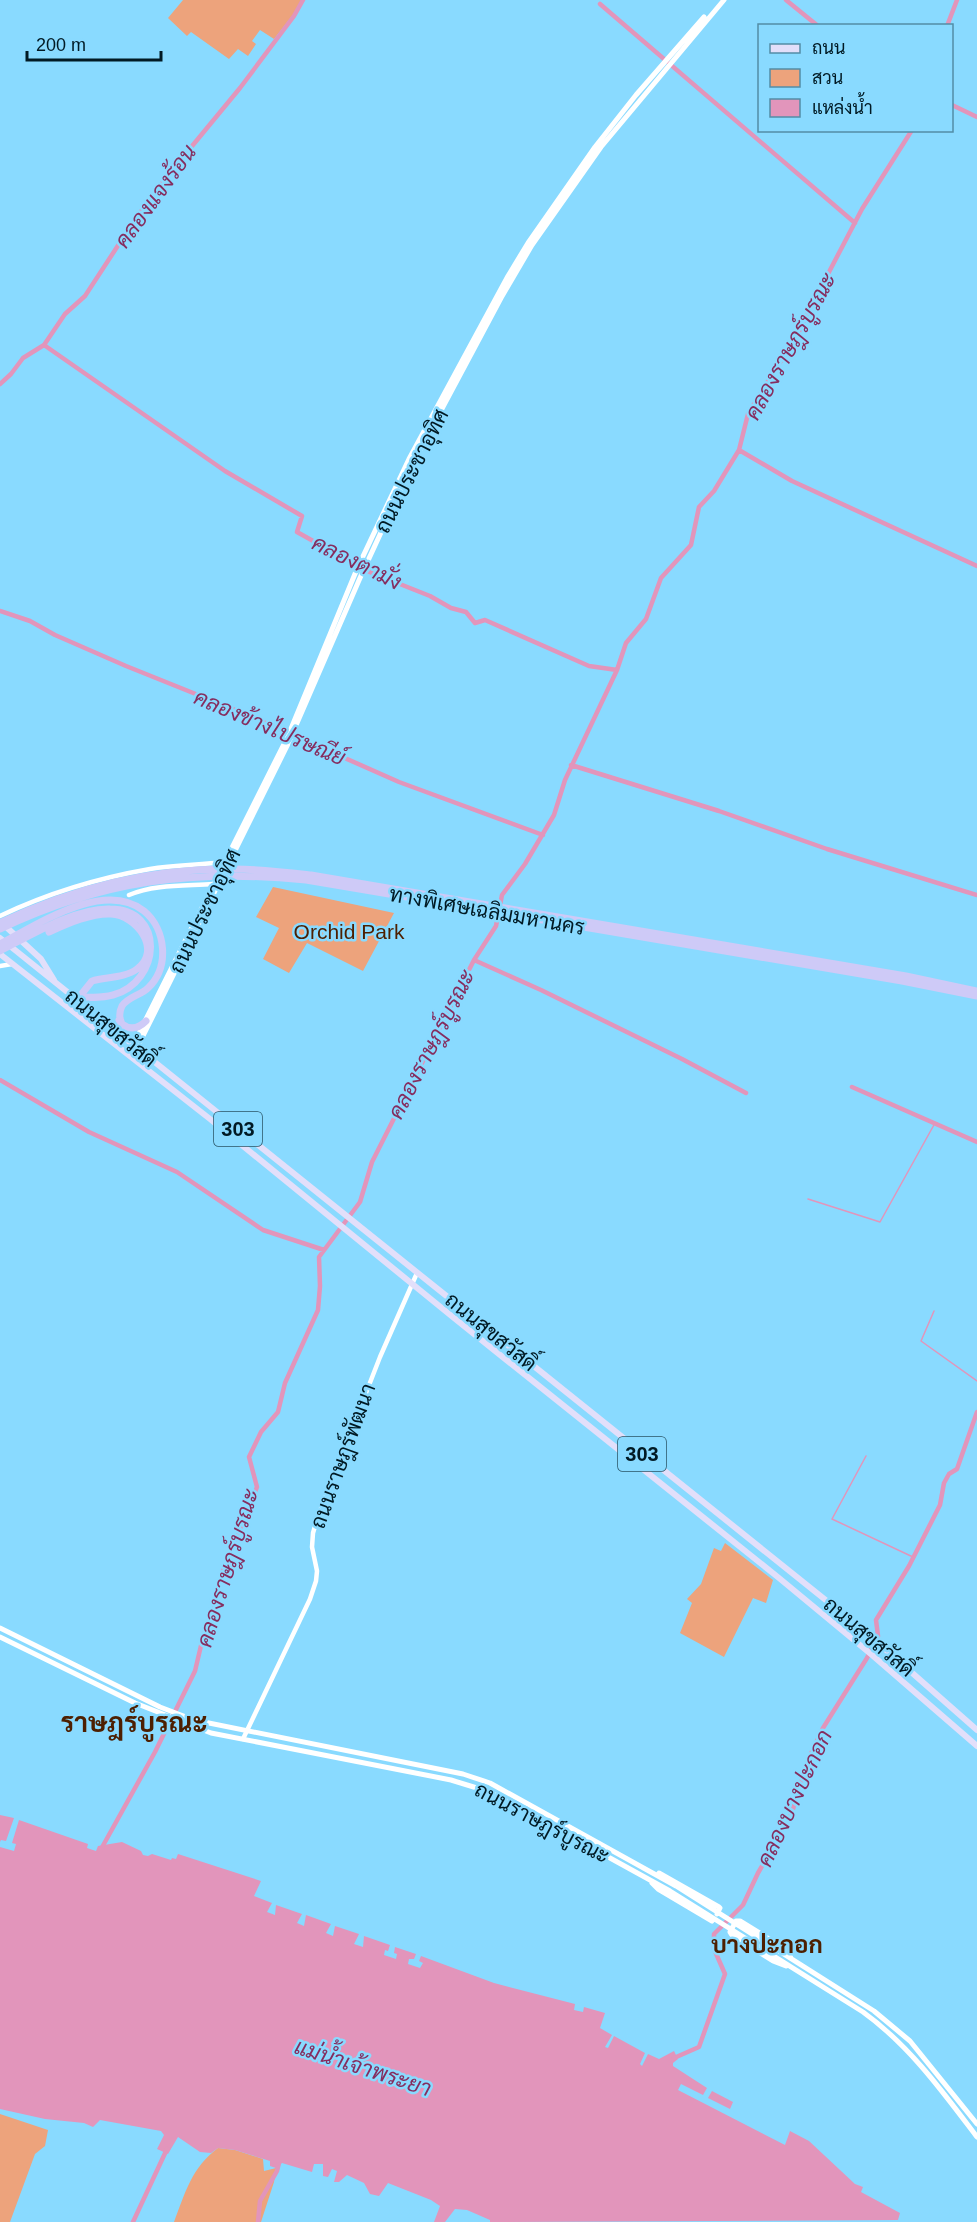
<svg xmlns="http://www.w3.org/2000/svg" width="977" height="2222" viewBox="0 0 977 2222" font-family="Arial,Sarabun,sans-serif">
	<style>
		.green { fill: #eda37c }
		.water { fill: #e295bb }
		.lines { fill: none; stroke-linecap: round; stroke-linejoin: round }
		.stream { stroke: #e295bb; stroke-width: 1.5 }
		.canal { stroke: #e295bb; stroke-width: 4.5 }
		.tertiary { stroke: #fff; stroke-width: 4.5 }
		.secondary { stroke: #fff; stroke-width: 5 }
		.primary { stroke: #e2dffa; stroke-width: 6 }
		.motorway { stroke: #cecaf7; stroke-width: 7 }
		.labels { text-anchor: middle; stroke-width: 5; stroke-linejoin: round; paint-order: stroke }
		.shield { fill: #89daff; stroke: #2a5466; stroke-width: 1.5 }
		.shield-label { font-size: 20px; font-weight: bold; fill: #011a24 }
		.street-label { font-size: 21px; fill: #011a24; stroke: #89daff }
		.park-label { font-size: 21px; fill: #4d1f01; stroke: #89daff }
		.water-label { font-size: 22px; font-style: italic; fill: #852d5f; stroke: #89daff }
		.quarter-label { font-size: 24px; font-weight: bold; fill: #4d1f01; stroke: #89daff }
		.district-label { font-size: 27px; font-weight: bold; fill: #4d1f01; stroke: #89daff }
	</style>
	<rect width="100%" height="100%" fill="#89daff"/>
	<path class="green" d="M 183,0 L 302,0 L 296,11 L 274,39 L 260,30 L 252,41 L 256,44 L 248,56 L 238,49 L 229,59 L 191,32 L 187,36 L 168,18 Z
		M 273,887 L 394,913 L 363,971 L 307,943 L 289,973 L 263,959 L 279,928 L 256,917 Z
		M 725,1543 L 773,1580 L 766,1603 L 753,1598 L 724,1657 L 680,1633 L 692,1603 L 687,1599 L 701,1584 L 714,1548 L 721,1551 Z
		M 0,2114 L 48,2130 L 45,2146 L 35,2154 L 10,2222 L 0,2222 Z
		M 218,2148 L 235,2150 L 263,2159 L 264,2171 L 276,2168 L 274,2182 L 261,2222 L 174,2222 C 185,2193 192,2167 218,2148 Z"/>
	<path class="water" d="M 0,1815 L 14,1818 L 6,1841 L 1,1840 L 0,1842 Z
		M 19,1820 L 88,1844 L 87,1848 L 96,1851 L 98,1846 L 122,1842 L 141,1851 L 143,1855 L 148,1856 L 152,1854 L 171,1860 L 172,1858 L 176,1859 L 178,1854 L 261,1881 L 254,1896 L 272,1903 L 267,1912 L 275,1915 L 276,1905 L 302,1914 L 297,1923 L 304,1926 L 306,1915 L 331,1924 L 326,1933 L 333,1936 L 335,1926 L 359,1934 L 354,1944 L 363,1947 L 364,1936 L 390,1945 L 388,1951 L 385,1950 L 384,1955 L 396,1959 L 397,1954 L 394,1953 L 395,1947 L 416,1954 L 414,1959 L 409,1959 L 408,1964 L 420,1968 L 423,1963 L 419,1961 L 421,1956 L 494,1983 L 575,2004 L 574,2010 L 583,2012 L 584,2007 L 605,2013 L 600,2028 L 612,2035 L 605,2047 L 608,2048 L 614,2036 L 645,2053 L 640,2064 L 642,2066 L 648,2054 L 659,2059 L 674,2051 L 678,2059 L 673,2063 L 673,2066 L 707,2088 L 703,2095 L 681,2084 L 678,2090 L 785,2145 L 790,2131 L 809,2141 L 855,2184 L 863,2187 L 861,2192 L 900,2213 L 898,2220 L 490,2222 L 490,2220 L 467,2210 L 455,2209 L 445,2222 L 434,2222 L 440,2206 L 431,2200 L 388,2183 L 379,2196 L 370,2194 L 364,2183 L 347,2175 L 339,2182 L 334,2182 L 337,2171 L 332,2169 L 328,2177 L 323,2176 L 323,2164 L 314,2164 L 312,2172 L 282,2163 L 276,2168 L 270,2166 L 270,2161 L 235,2150 L 218,2148 L 211,2153 L 200,2152 L 178,2137 L 168,2154 L 157,2149 L 164,2135 L 161,2131 L 100,2120 L 93,2127 L 84,2123 L 45,2119 L 0,2109 L 0,1847 L 14,1851 L 16,1844 L 12,1843 Z
		M 712,2091 L 733,2102 L 730,2109 L 708,2098 Z"/>
	<g class="lines">
		<path class="stream" d="M 808,1199 L 880,1222 L 935,1123
			M 934,1311 L 921,1341 L 977,1381
			M 866,1456 L 832,1519 L 913,1557"/>
		<path class="canal" d="M 786,0 L 818,26
			M 600,4 L 855,223
			M 947,26 L 957,0
			M 952,105 L 977,117
			M 44,345 L 225,471 L 302,516 L 297,532 L 367,571 L 430,596 L 451,608 L 466,612 L 475,623 L 485,620 L 589,666 L 617,670
			M 0,384 L 11,374 L 23,358 L 44,345 L 65,314 L 85,296 L 136,218 L 169,174 L 240,88 L 294,16 L 303,0
			M 739,450 L 792,481 L 977,566
			M 0,611 L 30,621 L 55,635 L 126,666 L 243,713 L 399,782 L 543,835
			M 571,765 L 719,811 L 827,849 L 977,895
			M 474,960 L 541,990 L 682,1059 L 746,1093
			M 0,1080 L 89,1132 L 177,1172 L 263,1230 L 324,1250
			M 852,1087 L 977,1142
			M 100,1851 L 155,1752 L 195,1671 L 204,1633 L 215,1606 L 223,1571 L 257,1487 L 249,1457 L 261,1432 L 278,1412 L 285,1383 L 318,1310 L 320,1286 L 319,1257 L 360,1202 L 372,1162 L 474,960 L 496,926 L 502,895 L 525,864 L 554,815 L 565,780 L 617,670 L 626,643 L 646,619 L 661,578 L 691,545 L 699,507 L 714,491 L 739,450 L 748,414 L 778,365 L 793,345 L 807,314 L 862,209 L 912,130
			M 674,2058 L 699,2047 L 725,1974 L 714,1949 L 714,1934 L 743,1905 L 758,1873 L 776,1842 L 793,1809 L 807,1762 L 823,1728 L 867,1658 L 878,1636 L 876,1620 L 909,1566 L 940,1505 L 944,1483 L 949,1474 L 957,1469 L 977,1412
			M 133,2222 L 167,2149
			M 258,2222 L 260,2201 L 277,2171 L 279,2163"/>
		<path class="tertiary" d="M 129,895 C 154,884 187,886 213,884
			M 0,916 C 48,893 98,878 150,869 C 175,865 200,865 224,862
			M 0,966 L 12,964
			M 243,1739 L 310,1599 L 316,1581 L 317,1571 L 312,1547 L 313,1533 L 318,1516 L 380,1357 L 417,1273"/>
		<path class="secondary" d="M 133,1045 L 288,736 L 357,569 L 409,459 L 508,276 L 528,243 L 595,147 L 636,95 L 704,17
			M 137,1048 L 287,746 L 360,578 L 413,463 L 501,298 L 532,245 L 601,147 L 724,0
			M 0,1628 L 160,1707 L 194,1720 L 463,1774 L 490,1783 L 676,1886 L 874,2011 L 910,2041 L 977,2124
			M 0,1637 L 135,1703 L 211,1733 L 451,1780 L 490,1792 L 670,1891 L 863,2012 C 909,2045 943,2092 977,2137
			M 659,1873 L 719,1907 L 720,1908 L 717,1914
			M 652,1883 L 658,1889 L 712,1921
			M 786,1966 L 773,1961 L 732,1935 L 730,1932 L 736,1921 L 740,1921 L 787,1950 L 791,1958"/>
		<path class="primary" d="M 3,924 L 41,959 L 54,980
			M 0,938 L 868,1634 L 977,1730
			M 0,954 L 210,1119 L 454,1318 L 779,1578 L 872,1655 L 977,1746"/>
		<path class="motorway" d="M 0,923 C 73,888 153,868 234,869 C 260,869 285,872 311,875 L 906,976 L 977,991
			M 0,929 C 103,880 193,869 306,880 L 902,981 L 977,996
			M 49,932 C 67,924 91,913 111,914 C 136,915 163,950 137,969 C 125,978 105,977 92,981 L 80,996
			M 0,944 C 37,925 104,879 144,911 C 166,929 170,967 148,988 C 141,995 128,997 122,1006 C 119,1012 119,1018 122,1024 C 131,1031 139,1028 146,1021
			M 0,951 C 31,935 75,908 110,909 C 166,909 161,982 113,995 C 99,999 85,997 72,996
			M 119,1020 L 124,1037"/>
	</g>
	<g class="labels">
		<g class="shield">
			<rect x="214" y="1112" width="48" height="34" rx="4.5"/>
			<rect x="618" y="1437" width="48" height="34" rx="4.5"/>
		</g>
		<g class="shield-label">
			<text x="238" y="1136">303</text>
			<text x="642" y="1461">303</text>
		</g>
		<g class="street-label">
			<text transform="translate(412 471) rotate(-63)" y="7">ถนนประชาอุทิศ</text>
			<text transform="translate(205 911) rotate(-64)" y="7">ถนนประชาอุทิศ</text>
			<text transform="translate(487 911) rotate(10)" y="7">ทางพิเศษเฉลิมมหานคร</text>
			<text transform="translate(111 1028) rotate(39)" y="7">ถนนสุขสวัสดิ์</text>
			<text transform="translate(491 1332) rotate(39)" y="7">ถนนสุขสวัสดิ์</text>
			<text transform="translate(343 1456) rotate(-70)" y="7">ถนนราษฎร์พัฒนา</text>
			<text transform="translate(869 1637) rotate(40)" y="7">ถนนสุขสวัสดิ์</text>
			<text transform="translate(542 1823) rotate(28)" y="7">ถนนราษฎร์บูรณะ</text>
		</g>
		<g class="park-label">
			<text x="349" y="939">Orchid Park</text>
		</g>
		<g class="water-label">
			<text transform="translate(155 196) rotate(-54)" y="8">คลองแจงร้อน</text>
			<text transform="translate(790 346) rotate(-61)" y="8">คลองราษฎร์บูรณะ</text>
			<text transform="translate(357 562) rotate(26)" y="8">คลองตามั่ง</text>
			<text transform="translate(270 727) rotate(23)" y="8">คลองข้างไปรษณีย์</text>
			<text transform="translate(431 1044) rotate(-63)" y="8">คลองราษฎร์บูรณะ</text>
			<text transform="translate(227 1568) rotate(-73)" y="8">คลองราษฎร์บูรณะ</text>
			<text transform="translate(794 1798) rotate(-65)" y="8">คลองบางปะกอก</text>
			<text transform="translate(363 2067) rotate(18)" y="8">แม่น้ำเจ้าพระยา</text>
		</g>
		<g class="quarter-label">
			<text x="767" y="1953">บางปะกอก</text>
		</g>
		<g class="district-label">
			<text x="134" y="1732">ราษฎร์บูรณะ</text>
		</g>
	</g>
	<rect x="758" y="24" width="195" height="108" fill="#89daff" stroke="#538da7" stroke-width="1.5"/>
	<rect x="770" y="44" width="30" height="9" fill="#e2dffa" stroke="#538da7" stroke-width="1.5"/>
	<text x="812" y="54" font-size="18" fill="#011a24">ถนน</text>
	<rect x="770" y="69" width="30" height="18" fill="#eda37c" stroke="#538da7" stroke-width="1.5"/>
	<text x="812" y="84" font-size="18" fill="#011a24">สวน</text>
	<rect x="770" y="99" width="30" height="18" fill="#e295bb" stroke="#538da7" stroke-width="1.5"/>
	<text x="812" y="114" font-size="18" fill="#011a24">แหล่งน้ำ</text>
	<path d="M27 51v9h134v-9" fill="none" stroke="#011a24" stroke-width="3"/>
	<text x="36" y="51" font-size="18" fill="#011a24" stroke="#89daff" stroke-width="4.5" paint-order="stroke">200 m</text>
</svg>
